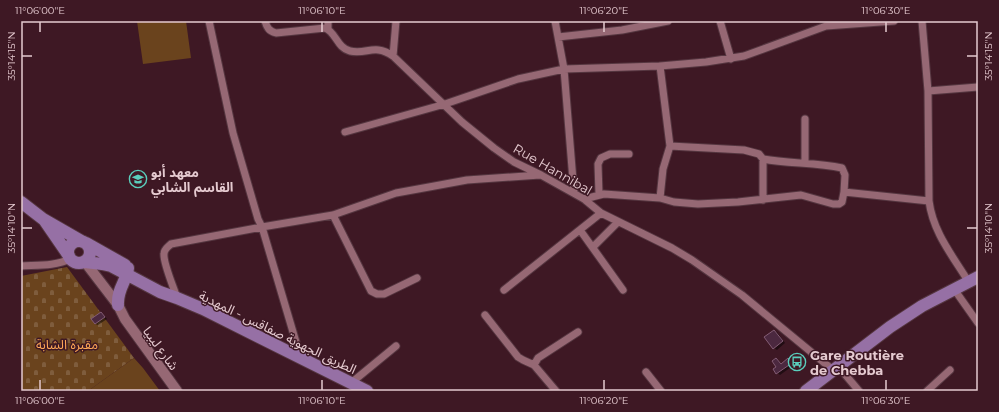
<svg xmlns="http://www.w3.org/2000/svg" width="999" height="412" viewBox="0 0 999 412" font-family="Montserrat,'Noto Sans Arabic',sans-serif">
	<style>
		.cemetery { fill: url(#cemetery-stones) }
		.park { fill: #6a431d }
		.shadow { fill: #0007 }
		.building { fill: #4b283f; stroke: #835c74 }
		.lines { fill: none; stroke-linecap: round; stroke-linejoin: round }
		.street-casing { stroke: #553640; stroke-width: 9 }
		.secondary-casing { stroke: #553640; stroke-width: 12 }
		.primary-casing { stroke: #553640; stroke-width: 14 }
		.street { stroke: #966874; stroke-width: 7 }
		.secondary { stroke: #966874; stroke-width: 10 }
		.primary { stroke: #9670a5; stroke-width: 12 }
		.ticks { fill: none; stroke: #e5cad0; stroke-width: 1.5 }
		.labels { text-anchor: middle; stroke-width: 3; stroke-linejoin: round; paint-order: stroke }
		.street-label { font-size: 13px; fill: #e5cad0; stroke: #3e1824 }
		.poi-label { font-size: 13px; font-weight: bold; fill: #e5cad0; stroke: #3e1824; text-anchor: start }
		.park-label { font-size: 13px; fill: #ffa857; stroke: #3e1824 }
		.neatline { fill: none; stroke: #e5cad0; stroke-width: 1.5 }
		.ticks-label { font-size: 10px; text-anchor: middle; fill: #e5cad0 }
	</style>
	<defs>
		<pattern id="cemetery-stones" width="16" height="16" patternUnits="userSpaceOnUse"><rect width="16" height="16" fill="#6a431d"/><path d="M2 7V4a2 2 0 0 1 4 0v3zM10 15v-3a2 2 0 0 1 4 0v3z" fill="#7f5d3d"/></pattern>
	</defs>
	<rect width="100%" height="100%" fill="#3e1824"/>
	<path class="cemetery" d="M 67,267 L 134,358 L 88,391 L 21,391 L 21,276 Z"/>
	<path class="park" d="M 137,21 L 186,21 L 191,58 L 143,64 Z
		M 134,358 L 143,368 L 160,391 L 88,391 Z"/>
	<path class="shadow" d="M 101,313 L 107,319 L 98,325 L 95,324 Z
		M 774,331 L 777,332 L 785,343 L 777,350 L 774,348 Z
		M 777,359 L 782,364 L 788,359 L 794,365 L 780,375 L 774,369 L 777,367 Z"/>
	<path class="building" d="M 101,312 L 105,317 L 95,324 L 91,319 Z
		M 774,330 L 783,341 L 773,349 L 764,337 Z
		M 776,358 L 781,364 L 788,358 L 792,363 L 776,374 L 773,369 L 776,367 L 772,361 Z"/>
	<g class="lines">
		<defs>
			<path id="street" d="M 265,21 C 267,28 269,31 276,33 L 325,28 C 336,32 337,48 350,51 C 367,55 374,43 393,56 L 462,122 L 494,148 L 514,162 L 541,175 L 584,199 L 601,213 L 672,248 L 692,260 L 742,295 L 833,370
				M 555,21 L 564,69 L 574,193
				M 720,21 L 731,59
				M 922,21 L 928,91 L 929,201 C 933,232 952,255 968,281
				M 328,29 L 328,21
				M 558,37 L 622,30 L 668,21
				M 393,56 L 396,21
				M 928,91 L 978,87
				M 345,132 L 445,104 L 518,79 L 564,69 L 660,66 L 706,62 L 744,56 L 826,26 L 894,21
				M 670,146 L 744,150 L 759,154 L 763,159 C 789,164 816,162 842,168 L 845,175 L 844,192
				M 805,163 L 805,119
				M 599,194 L 598,164 L 601,158 L 610,154 L 629,154
				M 660,198 L 663,169 L 670,146 L 660,66
				M 584,199 L 604,194 L 660,198 L 674,202 L 698,204 L 738,202 L 801,195 L 833,204 L 839,204 L 842,202 L 844,192 L 929,201
				M 763,200 L 763,159
				M 333,215 L 371,291 L 377,294 L 384,294 L 417,278
				M 580,230 L 623,290
				M 593,247 L 618,222
				M 21,266 C 37,265 56,266 70,259
				M 954,289 L 978,323
				M 504,290 L 601,213
				M 177,298 C 174,288 163,263 164,254 C 164,249 168,247 171,244 L 262,227 L 258,219 L 233,133 L 209,21
				M 485,315 L 518,357 L 523,360 L 534,365 L 556,391
				M 301,359 L 262,227 L 333,215 L 396,193 L 429,187 L 467,180 L 540,175
				M 534,365 L 538,358 L 578,332
				M 838,366 L 859,391
				M 646,372 L 661,391
				M 351,383 L 396,346
				M 927,391 L 950,370"/>
			<path id="secondary" d="M 85,262 L 118,305 L 125,319 L 177,391"/>
			<path id="primary" d="M 21,202 L 43,219 L 83,242
				M 45,221 L 69,256
				M68 252a11 11 0 1 1 22 0a11 11 0 1 1-22 0Z
				M 86,243 L 125,265
				M 85,262 L 102,264 L 111,266 L 160,292 L 177,298 L 203,309 L 367,391
				M 118,305 C 117,288 127,281 128,268
				M 806,391 L 890,327 L 922,306 L 978,277"/>
		</defs>
		<use href="#street" class="street-casing"/>
		<use href="#secondary" class="secondary-casing"/>
		<use href="#primary" class="primary-casing"/>
		<use href="#street" class="street"/>
		<use href="#secondary" class="secondary"/>
		<use href="#primary" class="primary"/>
	</g>
	<path class="ticks" d="M 40,22 L 40,32M 322,22 L 322,32M 604,22 L 604,32M 886,22 L 886,32M 22,56 L 32,56M 967,56 L 977,56M 22,228 L 32,228M 967,228 L 977,228M 40,380 L 40,390M 322,380 L 322,390M 604,380 L 604,390M 886,380 L 886,390"/>
	<defs>
		<symbol id="school-ring" viewBox="-11 -11 22 22"><circle r="9.5" fill="#3e1824" stroke="#5acebc" stroke-width="1.5"/><path d="M0-5L7-2L0 1L-7-2ZM-4 1L0 2.5L4 1V4Q0 6-4 4Z" fill="#5acebc"/></symbol>
		<symbol id="bus-ring" viewBox="-11 -11 22 22"><circle r="9.5" fill="#3e1824" stroke="#5acebc" stroke-width="1.5"/><path d="M-5-6H5V4H4V6H2V4H-2V6H-4V4H-5ZM-3.5-4V0h7V-4ZM-3.5 1.2v1.5H-2V1.2ZM2 1.2v1.5H3.5V1.2Z" fill="#5acebc"/></symbol>
	</defs>
	<g fill-rule="evenodd">
		<use href="#school-ring" x="128" y="169" width="20" height="20"/>
		<use href="#bus-ring" x="787" y="352" width="20" height="20"/>
	</g>
	<g class="labels">
		<g class="street-label">
			<text transform="translate(553 169) rotate(30)" y="5">Rue Hannibal</text>
			<text transform="translate(278 332) rotate(26)" y="5">الطريق الجهوية صفاقس - المهدية</text>
			<text transform="translate(161 348) rotate(54)" y="5">شارع ليبيا</text>
		</g>
		<g class="poi-label">
			<text x="151" y="177">معهد أبو<tspan x="151" dy="15">القاسم الشابي</tspan></text>
			<text x="810" y="360">Gare Routière<tspan x="810" dy="15">de Chebba</tspan></text>
		</g>
		<g class="park-label">
			<text x="67" y="349">مقبرة الشابة</text>
		</g>
	</g>
	<rect width="999" height="412" fill="none" stroke="#3e1824" stroke-width="44"/>
	<rect x="22" y="22" width="955" height="368" class="neatline"/>
	<g class="ticks-label">
		<text x="40" y="14">11°06'00"E</text>
		<text x="322" y="14">11°06'10"E</text>
		<text x="604" y="14">11°06'20"E</text>
		<text x="886" y="14">11°06'30"E</text>
		<text transform="translate(11 56) rotate(-90)" y="4">35°14'15"N</text>
		<text transform="translate(988 56) rotate(-90)" y="4">35°14'15"N</text>
		<text transform="translate(11 228) rotate(-90)" y="4">35°14'10"N</text>
		<text transform="translate(988 228) rotate(-90)" y="4">35°14'10"N</text>
		<text x="40" y="404">11°06'00"E</text>
		<text x="322" y="404">11°06'10"E</text>
		<text x="604" y="404">11°06'20"E</text>
		<text x="886" y="404">11°06'30"E</text>
	</g>
</svg>
